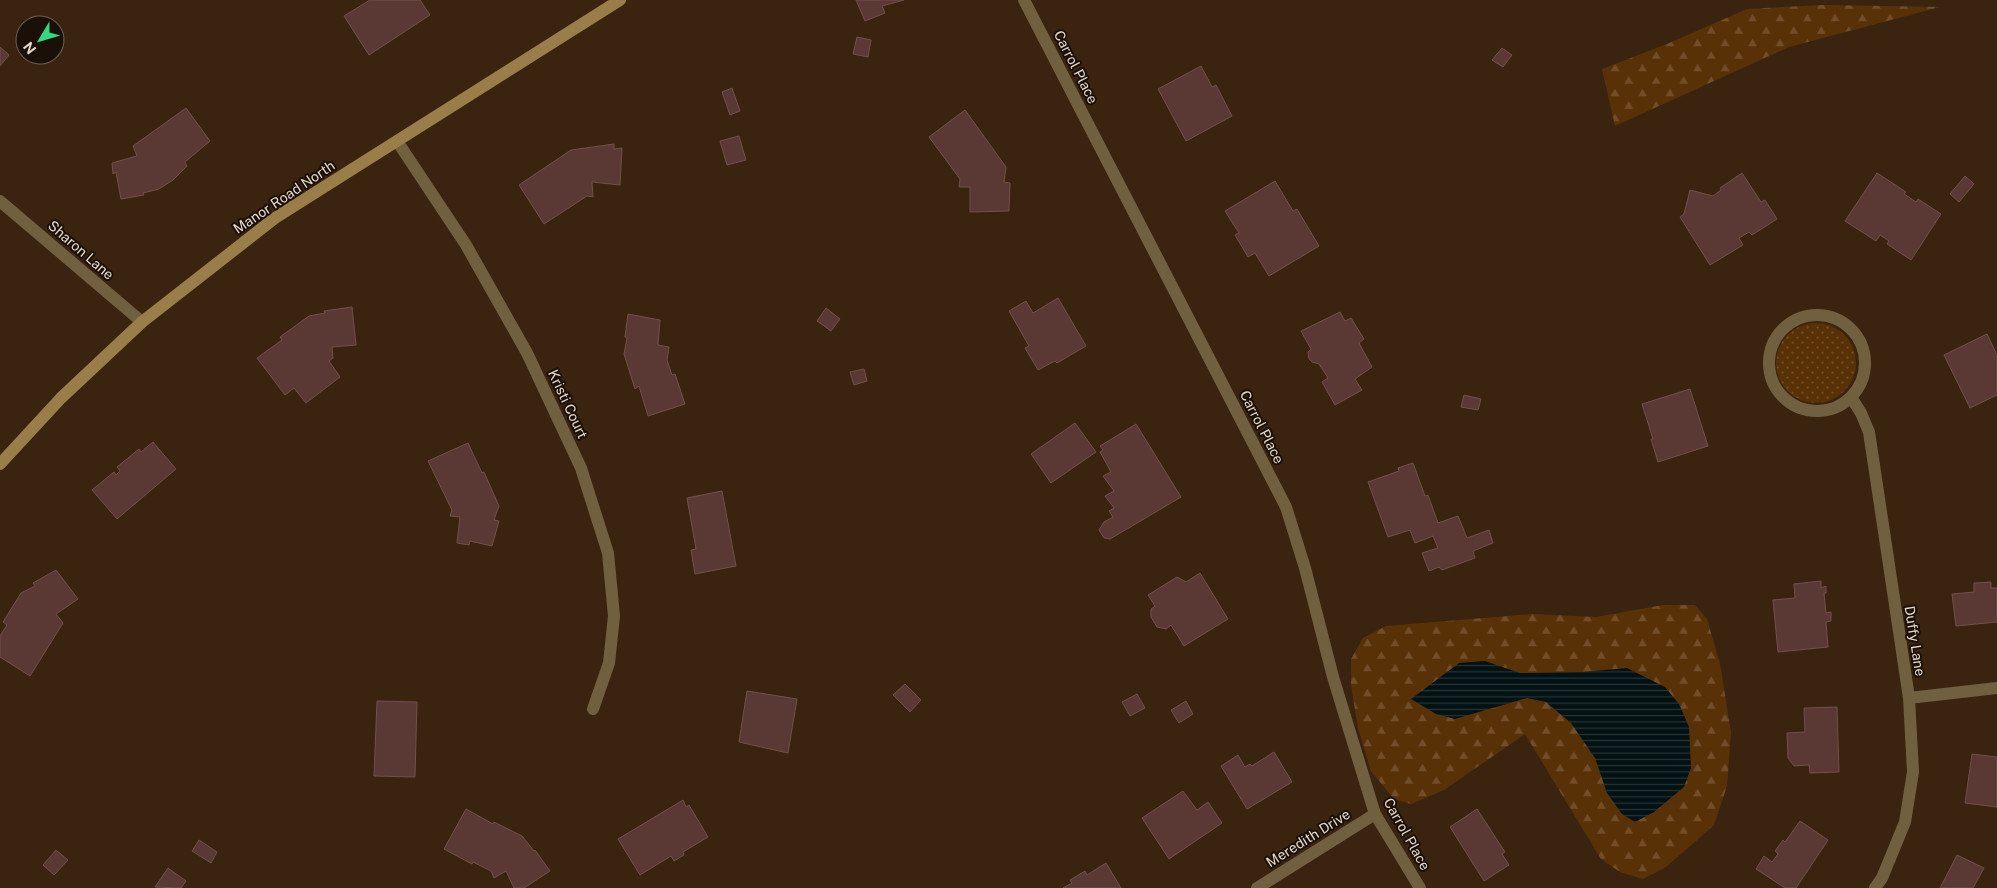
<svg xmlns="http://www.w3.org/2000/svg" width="1997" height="888" viewBox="0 0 1997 888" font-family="'Public Sans',sans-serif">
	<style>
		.grass { fill: url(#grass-dots) }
		.forest { fill: url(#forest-firs) }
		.water { fill: url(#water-rules) }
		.building { fill: #5a3935; stroke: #724f4b }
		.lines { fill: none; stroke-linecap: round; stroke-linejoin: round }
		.street { stroke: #716040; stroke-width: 12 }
		.secondary { stroke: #997e49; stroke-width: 12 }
		.labels { text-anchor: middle; stroke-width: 4; stroke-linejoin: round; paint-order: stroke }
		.street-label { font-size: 14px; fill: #e6d7ca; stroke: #1a1007 }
	</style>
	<defs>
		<pattern id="grass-dots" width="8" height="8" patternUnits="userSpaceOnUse" patternTransform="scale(1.25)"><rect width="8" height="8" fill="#593106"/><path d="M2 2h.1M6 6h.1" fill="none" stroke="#714e29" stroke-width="1.8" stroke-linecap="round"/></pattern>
		<pattern id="forest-firs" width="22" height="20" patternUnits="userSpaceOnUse" patternTransform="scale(1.25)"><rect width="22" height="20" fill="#593106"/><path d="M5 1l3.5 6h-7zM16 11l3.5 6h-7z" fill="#714e29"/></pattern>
		<pattern id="water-rules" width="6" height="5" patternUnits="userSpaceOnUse" patternTransform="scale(1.25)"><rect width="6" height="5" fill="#021113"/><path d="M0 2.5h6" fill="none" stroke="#273334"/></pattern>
	</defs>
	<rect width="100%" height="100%" fill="#3b240f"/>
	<path class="grass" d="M1776 363a40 40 0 1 1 80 0a40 40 0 1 1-80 0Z"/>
	<path class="forest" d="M 1823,5 L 1940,7 L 1789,47 L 1615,126 L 1602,69 L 1667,44 L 1747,9 Z
		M 1663,605 L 1695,605 L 1707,619 L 1720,664 L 1731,732 L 1727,786 L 1714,825 L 1666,867 L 1643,879 L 1620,872 L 1601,859 L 1525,734 L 1444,790 L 1411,804 L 1394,799 L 1371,771 L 1358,728 L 1351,686 L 1351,659 L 1363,638 L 1386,626 L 1533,614 L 1596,617 Z"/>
	<path class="water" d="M 1485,661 L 1520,673 L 1583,672 L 1627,668 L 1665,687 L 1679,704 L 1689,727 L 1691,768 L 1684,787 L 1654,812 L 1635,822 L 1622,814 L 1607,793 L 1595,758 L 1571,723 L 1546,702 L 1527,698 L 1455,719 L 1436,714 L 1411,699 L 1459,663 Z"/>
	<path class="building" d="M 370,0 L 420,0 L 430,15 L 369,55 L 344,16 Z
		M 856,0 L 904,0 L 882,6 L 885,13 L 865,21 Z
		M 857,37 L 871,40 L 868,57 L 853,54 Z
		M 0,47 L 9,55 L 0,66 Z
		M 1502,48 L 1512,55 L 1503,67 L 1492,60 Z
		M 1201,66 L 1212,87 L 1216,85 L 1232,116 L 1186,141 L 1158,89 Z
		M 732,88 L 740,111 L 730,115 L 722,92 Z
		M 186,108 L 210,141 L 185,162 L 187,166 L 173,180 L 159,189 L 143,193 L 144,195 L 121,199 L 116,172 L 113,174 L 112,163 L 137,156 L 133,146 Z
		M 965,110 L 1006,167 L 1004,182 L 1010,183 L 1009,211 L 970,212 L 970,187 L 959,187 L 960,179 L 929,137 Z
		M 739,136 L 746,160 L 727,165 L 720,141 Z
		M 614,144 L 614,149 L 622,148 L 620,185 L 592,182 L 593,197 L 587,196 L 544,224 L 519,185 L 571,150 Z
		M 1742,173 L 1761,202 L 1765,200 L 1777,219 L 1752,235 L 1749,232 L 1739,238 L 1743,245 L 1710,265 L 1680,217 L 1684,214 L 1690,190 L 1713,196 L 1721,190 L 1720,188 Z
		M 1877,173 L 1906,192 L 1904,194 L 1916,202 L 1918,199 L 1941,214 L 1911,260 L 1887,244 L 1889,241 L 1880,235 L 1876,241 L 1845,221 Z
		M 1965,176 L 1974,184 L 1959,202 L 1950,194 Z
		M 1275,181 L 1293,211 L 1297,209 L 1319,246 L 1269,276 L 1255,253 L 1248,257 L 1235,235 L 1239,233 L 1225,211 Z
		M 1058,298 L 1086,346 L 1057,363 L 1055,361 L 1038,370 L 1025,348 L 1029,346 L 1009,311 L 1026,301 L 1033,313 Z
		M 352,307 L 356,345 L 332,347 L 333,358 L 329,361 L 340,377 L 306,403 L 294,388 L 285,395 L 257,358 L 282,340 L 280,337 L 309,316 L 325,313 L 324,311 Z
		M 826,308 L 840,319 L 831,331 L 817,321 Z
		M 1340,312 L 1345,321 L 1351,318 L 1364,339 L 1359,343 L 1372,367 L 1355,379 L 1362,390 L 1335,405 L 1322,382 L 1328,378 L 1319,364 L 1312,362 L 1309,359 L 1308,352 L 1311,349 L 1301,331 Z
		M 628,314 L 660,320 L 658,345 L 669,347 L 667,360 L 672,375 L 675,374 L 685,404 L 648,416 L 639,386 L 635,389 L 624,354 L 627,338 L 625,337 Z
		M 1987,334 L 1997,355 L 1997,395 L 1970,408 L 1944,355 Z
		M 864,369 L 867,381 L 854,385 L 850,372 Z
		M 1690,389 L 1708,446 L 1658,462 L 1651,439 L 1653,439 L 1642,404 Z
		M 1464,395 L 1481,399 L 1478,410 L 1461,407 Z
		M 1075,423 L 1096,452 L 1051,483 L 1031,454 Z
		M 1136,424 L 1181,497 L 1110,539 L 1104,538 L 1099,530 L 1104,522 L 1113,517 L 1109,511 L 1114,508 L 1105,496 L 1114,491 L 1103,476 L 1111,472 L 1100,452 L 1103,450 L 1100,446 Z
		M 153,442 L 176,469 L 117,519 L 92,490 L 114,472 L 116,475 L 120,471 L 117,467 L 139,449 L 141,452 Z
		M 468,443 L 482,473 L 484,472 L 499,506 L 494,520 L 499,521 L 492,546 L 470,541 L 469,545 L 457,543 L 460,517 L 450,516 L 452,510 L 428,461 Z
		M 1413,463 L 1425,496 L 1428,495 L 1438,523 L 1458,516 L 1467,538 L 1489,530 L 1493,543 L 1473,551 L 1475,558 L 1442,570 L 1439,567 L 1429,571 L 1422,553 L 1438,548 L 1433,536 L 1415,543 L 1410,530 L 1388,537 L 1368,482 L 1399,471 L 1398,468 Z
		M 722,491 L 736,566 L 695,574 L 691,550 L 696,549 L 687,498 Z
		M 56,570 L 78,599 L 56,614 L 63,623 L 30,676 L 0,657 L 0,636 L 7,625 L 3,622 L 21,593 L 35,586 L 33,583 Z
		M 1200,573 L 1228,619 L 1184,646 L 1171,625 L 1166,629 L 1157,627 L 1151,617 L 1151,609 L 1155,606 L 1148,595 L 1177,577 L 1186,582 Z
		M 1821,581 L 1821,588 L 1826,586 L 1826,593 L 1824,593 L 1826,613 L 1831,612 L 1831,621 L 1826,622 L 1828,647 L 1778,652 L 1773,600 L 1795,598 L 1794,584 Z
		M 1991,582 L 1991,588 L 1997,588 L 1997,622 L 1956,626 L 1952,594 L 1974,592 L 1974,583 Z
		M 905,684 L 921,700 L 910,712 L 893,695 Z
		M 747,691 L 797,699 L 788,753 L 739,742 Z
		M 1137,694 L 1145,708 L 1130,716 L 1122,702 Z
		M 377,701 L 417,702 L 415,777 L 374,776 Z
		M 1186,701 L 1193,714 L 1179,723 L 1171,710 Z
		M 1837,707 L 1839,772 L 1810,773 L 1809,765 L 1794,766 L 1788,758 L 1787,733 L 1805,732 L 1804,708 Z
		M 1274,752 L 1292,782 L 1247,809 L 1221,766 L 1238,755 L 1245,767 L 1250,764 L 1252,766 Z
		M 1972,754 L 1997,757 L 1997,807 L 1965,803 Z
		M 1183,791 L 1197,810 L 1208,802 L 1222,823 L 1169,859 L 1142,818 Z
		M 683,800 L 686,807 L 689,805 L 708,837 L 683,852 L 684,855 L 674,861 L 671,856 L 640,875 L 618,839 Z
		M 466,809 L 493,824 L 494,822 L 522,836 L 534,851 L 535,850 L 550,871 L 524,888 L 514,888 L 506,871 L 494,878 L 491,871 L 473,862 L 472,864 L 444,849 Z
		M 1477,809 L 1505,852 L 1502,854 L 1509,865 L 1484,881 L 1450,827 Z
		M 1800,821 L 1828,840 L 1796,888 L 1785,888 L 1756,869 L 1764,856 L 1772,862 L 1778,854 L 1775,851 L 1783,840 L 1785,842 Z
		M 199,840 L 217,852 L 211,863 L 192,851 Z
		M 56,850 L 68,860 L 54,875 L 43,865 Z
		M 1957,855 L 1984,868 L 1973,888 L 1940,888 Z
		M 1106,863 L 1121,888 L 1063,888 L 1072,883 L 1070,880 L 1085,871 L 1087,875 Z
		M 168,868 L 186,881 L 181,888 L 155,887 Z"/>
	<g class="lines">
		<path class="street" d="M 1024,0 L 1286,507 L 1305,568 L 1333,677 L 1375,814 L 1420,888
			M 397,141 L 466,245 L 527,353 L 581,468 L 608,553 L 614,616 L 609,663 L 593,709
			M 0,201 L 142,322
			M1769 363a48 48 0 1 1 96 0a48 48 0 1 1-96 0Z
			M 1851,397 L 1861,413 L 1869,432 L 1909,698 L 1913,772 L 1905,822 L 1882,878 L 1875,888
			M 1909,698 L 1997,688
			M 1257,888 L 1375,814"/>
		<path class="secondary" d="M 0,464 L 61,398 L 142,322 L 275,218 L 620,0"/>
	</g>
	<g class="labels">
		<g class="street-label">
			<text transform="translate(1076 67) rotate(63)" y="5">Carrol Place</text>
			<text transform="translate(284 197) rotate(-34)" y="5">Manor Road North</text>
			<text transform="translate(81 250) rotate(41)" y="5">Sharon Lane</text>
			<text transform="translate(568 404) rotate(65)" y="5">Kristi Court</text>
			<text transform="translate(1262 427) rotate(63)" y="5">Carrol Place</text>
			<text transform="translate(1915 641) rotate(81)" y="5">Duffy Lane</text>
			<text transform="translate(1407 834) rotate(61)" y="5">Carrol Place</text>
			<text transform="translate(1308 838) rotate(-32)" y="5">Meredith Drive</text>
		</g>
	</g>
	<g transform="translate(40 40) rotate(232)"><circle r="24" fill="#1a1007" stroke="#6c6055"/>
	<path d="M0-4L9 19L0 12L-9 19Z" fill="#34d881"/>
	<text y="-8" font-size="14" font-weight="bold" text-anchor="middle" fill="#e6d7ca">N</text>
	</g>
</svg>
